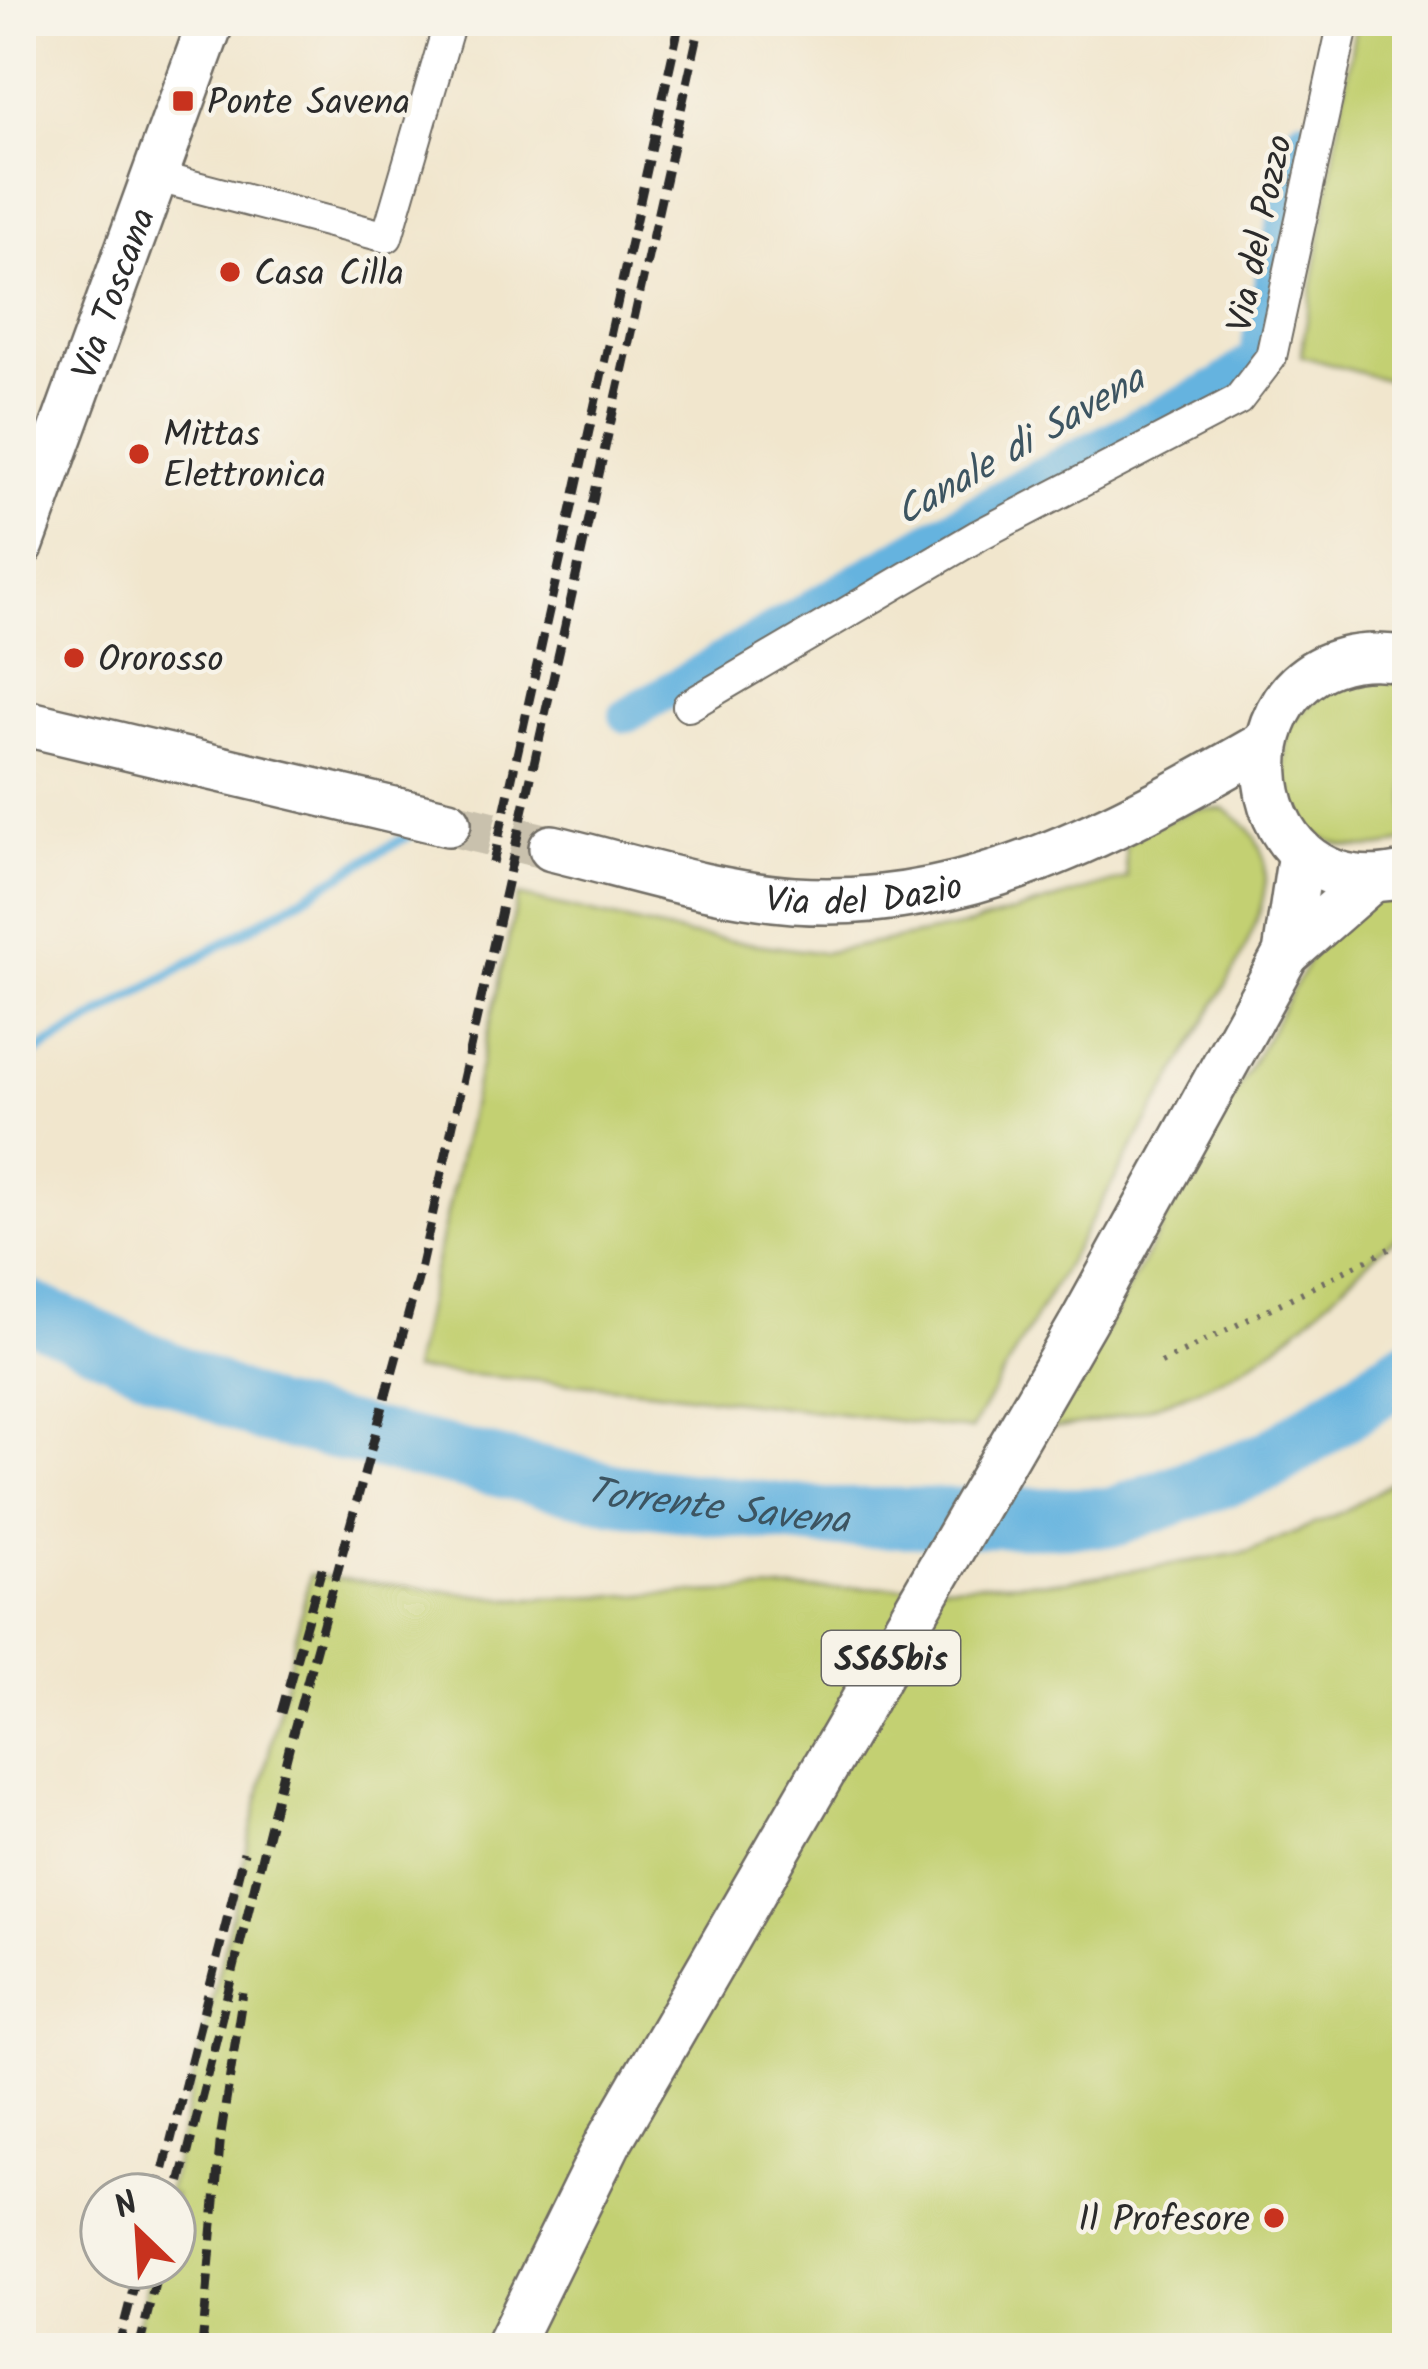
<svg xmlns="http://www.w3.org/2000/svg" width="1428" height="2369" viewBox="0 0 1428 2369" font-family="Kalam,sans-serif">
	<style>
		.green { fill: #c3d072; stroke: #777e4e; stroke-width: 3 }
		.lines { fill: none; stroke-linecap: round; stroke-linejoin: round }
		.stream { stroke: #65b3df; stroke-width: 10 }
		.canal { stroke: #65b3df; stroke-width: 36 }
		.river { stroke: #65b3df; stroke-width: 60 }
		.primary-tunnel { stroke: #c9c1ad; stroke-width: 45; stroke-dasharray: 45 22; stroke-linecap: butt }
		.street-casing { stroke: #706c64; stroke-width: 34 }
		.primary-casing { stroke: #706c64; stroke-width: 50 }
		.path { stroke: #706c64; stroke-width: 6; stroke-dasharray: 3 9; stroke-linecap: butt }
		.street { stroke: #fff; stroke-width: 30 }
		.primary { stroke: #fff; stroke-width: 45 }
		.rail { stroke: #2b2b2b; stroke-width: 9; stroke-dasharray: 18 9; stroke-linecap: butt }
		.poi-dot { fill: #c8321e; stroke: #f7f3e8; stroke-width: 4.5 }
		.labels { text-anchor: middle; stroke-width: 9; stroke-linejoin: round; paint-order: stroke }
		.shield { fill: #f7f3e8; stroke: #686764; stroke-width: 3 }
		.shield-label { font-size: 33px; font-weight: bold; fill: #2b2b2b }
		.poi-label { font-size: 36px; fill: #2b2b2b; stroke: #f7f3e8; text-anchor: start }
		.street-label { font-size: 36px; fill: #2b2b2b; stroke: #f7f3e8 }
		.water-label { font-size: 39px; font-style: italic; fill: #3c5461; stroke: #f7f3e8 }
	</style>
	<rect width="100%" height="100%" fill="#f7f3e8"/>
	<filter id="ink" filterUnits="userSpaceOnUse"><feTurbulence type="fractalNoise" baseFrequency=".00833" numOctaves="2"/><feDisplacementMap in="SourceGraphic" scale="24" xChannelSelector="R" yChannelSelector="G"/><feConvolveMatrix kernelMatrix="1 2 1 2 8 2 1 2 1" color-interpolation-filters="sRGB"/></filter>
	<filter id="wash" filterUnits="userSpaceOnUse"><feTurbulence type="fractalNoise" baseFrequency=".004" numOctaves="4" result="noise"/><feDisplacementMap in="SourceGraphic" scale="48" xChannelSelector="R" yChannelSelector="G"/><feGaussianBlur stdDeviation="2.7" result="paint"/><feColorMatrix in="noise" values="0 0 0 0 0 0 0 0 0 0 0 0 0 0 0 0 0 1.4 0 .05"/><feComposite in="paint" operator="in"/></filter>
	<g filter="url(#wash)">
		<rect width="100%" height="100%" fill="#f1e6cd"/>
		<path class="green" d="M 1356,21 L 1407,21 L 1407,386 L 1301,356 Z
			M 1387,678 L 1407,685 L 1407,840 C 1364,858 1300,846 1285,794 C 1280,775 1287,745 1287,725 L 1340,679 Z
			M 1197,809 L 1224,809 C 1290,849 1264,908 1238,964 L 971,1430 L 649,1390 L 412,1370 L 518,896 L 687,935 L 823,953 L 970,925 L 1127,878 L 1125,844 L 1149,827 Z
			M 1407,889 L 1407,1229 C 1356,1265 1319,1316 1268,1351 C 1208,1392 1123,1421 1051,1428 L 1315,949 L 1358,904 Z
			M 1407,1473 L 1407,2348 L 132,2348 L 151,2267 L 174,2267 L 174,2195 L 167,2195 L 310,1575 L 511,1599 L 1067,1581 L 1248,1552 L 1345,1511 Z"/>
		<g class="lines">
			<path class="stream" d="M 21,1061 L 411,834"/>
			<path class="canal" d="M 627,715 L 1035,478 L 1220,385 L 1256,358 L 1303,136"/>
			<path class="river" id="s1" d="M 21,1307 L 269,1415 L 617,1494 L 825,1518 L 1114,1517 L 1271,1460 L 1407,1369"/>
		</g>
	</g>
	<g filter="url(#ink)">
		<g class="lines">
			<path class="primary-tunnel" d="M 448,823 L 552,848"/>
			<defs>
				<path id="street" d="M 154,176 L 387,237 L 450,21
					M 21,443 L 51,459
					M 688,706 L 979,535 L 1238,400 L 1271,357 L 1344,21"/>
				<g id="primary">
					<path id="s2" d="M 21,544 L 211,21"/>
					<path d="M 1407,660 C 1211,624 1226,919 1407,874"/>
					<path d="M 21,722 L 448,823"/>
					<path id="s3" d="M 552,848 C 631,867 713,894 794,900 C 969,912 1119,828 1265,744"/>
					<path d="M 1286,954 L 1371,880"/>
					<path d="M 507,2348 L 608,2143 L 1084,1320 L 1286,954 L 1301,853"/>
				</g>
			</defs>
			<use href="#street" class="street-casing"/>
			<use href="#primary" class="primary-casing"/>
			<path class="path" d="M 1161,1363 L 1407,1240"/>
			<use href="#street" class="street"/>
			<use href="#primary" class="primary"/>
			<path class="rail" d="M 493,863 L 680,21
				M 281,1713 L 322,1568
				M 157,2195 L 244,1852
				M 174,2208 L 291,1740 L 418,1279 L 701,21
				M 118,2348 L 139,2267
				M 139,2348 L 159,2267
				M 202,2348 L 221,2133 L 243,1993"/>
		</g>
	</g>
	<g class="poi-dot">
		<rect x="171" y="89" width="24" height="24" rx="6"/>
		<circle cx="230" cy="272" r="12"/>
		<circle cx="139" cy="454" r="12"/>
		<circle cx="74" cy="658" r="12"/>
		<circle cx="1274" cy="2218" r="12"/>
	</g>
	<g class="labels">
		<rect class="shield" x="822" y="1631" width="138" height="54" rx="9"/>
		<g class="shield-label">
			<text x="891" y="1670">SS65bis</text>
		</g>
		<g class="poi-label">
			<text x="207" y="114">Ponte Savena</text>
			<text x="254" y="285">Casa Cilla</text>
			<text x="163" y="446">Mittas<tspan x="163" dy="41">Elettronica</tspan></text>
			<text x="98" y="671">Ororosso</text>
			<text x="1250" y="2231" text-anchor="end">Il Profesore</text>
		</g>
		<g class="street-label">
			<text transform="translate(1258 233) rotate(-78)" y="13">Via del Pozzo</text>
			<text dy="13" stroke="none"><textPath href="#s2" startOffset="267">Via Toscana</textPath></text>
			<text dy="13" stroke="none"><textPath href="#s3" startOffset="318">Via del Dazio</textPath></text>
		</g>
		<g class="water-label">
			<text transform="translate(1019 444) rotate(-30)" y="14">Canale di Savena</text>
			<text dy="14" stroke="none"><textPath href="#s1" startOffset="729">Torrente Savena</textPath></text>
		</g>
	</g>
	<rect width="1428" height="2369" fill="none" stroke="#f7f3e8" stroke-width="72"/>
	<g transform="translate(138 2231) rotate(335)"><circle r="57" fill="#f7f3e8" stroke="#a5a39c" stroke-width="3"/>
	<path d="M0-9L21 45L0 30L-21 45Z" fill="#c8321e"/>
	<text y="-18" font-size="33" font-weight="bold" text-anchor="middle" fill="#2b2b2b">N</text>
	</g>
</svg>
